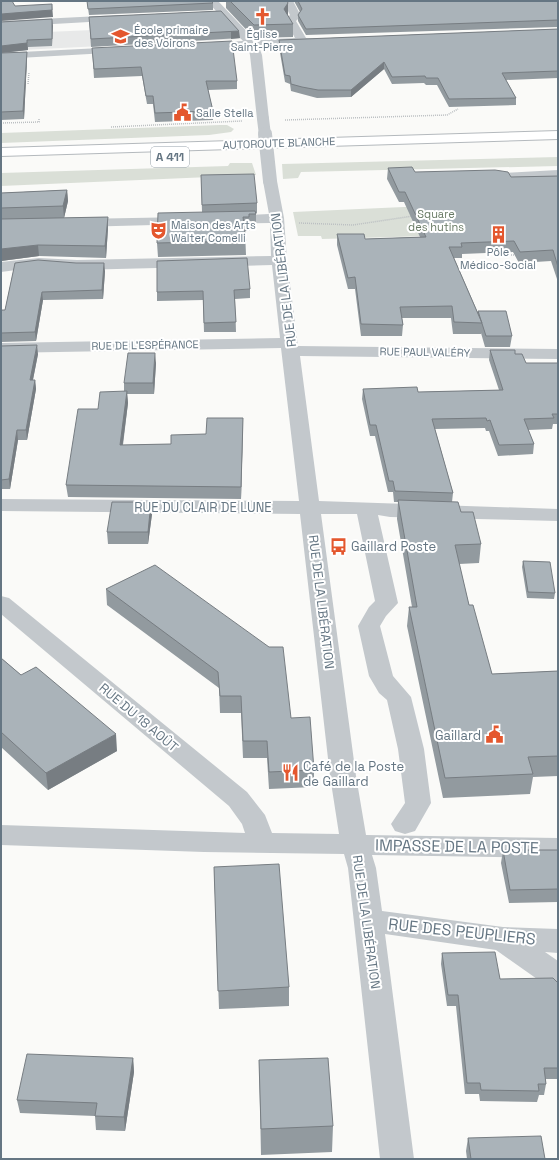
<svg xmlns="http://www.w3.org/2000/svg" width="559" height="1160" viewBox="0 0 559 1160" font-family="'Space Grotesk',sans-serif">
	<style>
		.built { fill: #e8e9e9 }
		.green { fill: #dadfd7 }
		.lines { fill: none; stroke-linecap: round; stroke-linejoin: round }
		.highway-casing { stroke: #b4b9bd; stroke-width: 2 }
		.path { stroke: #bbbfc2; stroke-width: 1.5; stroke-dasharray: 1 1; stroke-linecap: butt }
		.minor { fill: #c3c8cc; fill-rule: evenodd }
		.highway { fill: #fff; fill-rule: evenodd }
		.minor-bridge-far1 { stroke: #c3c8cc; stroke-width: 12 }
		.minor-bridge { stroke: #c3c8cc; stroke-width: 14 }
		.wall { fill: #929a9f }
		.shaded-wall { fill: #777d82 }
		.building { fill: #aab3b9; stroke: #777d82 }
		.labels { text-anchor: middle; stroke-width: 4; stroke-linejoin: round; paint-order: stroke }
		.far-poi-label { font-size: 11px; fill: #657683; stroke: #fff; text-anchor: start }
		.far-street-label { font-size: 11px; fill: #657683; stroke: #fff }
		.far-park-label { font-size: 11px; fill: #687a64; stroke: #fff }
		.shield { fill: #fff; stroke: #939fa8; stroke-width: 1 }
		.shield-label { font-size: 12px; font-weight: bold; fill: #657683 }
		.street-label { font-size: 13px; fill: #657683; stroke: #fff }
		.poi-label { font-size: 13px; fill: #657683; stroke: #fff; text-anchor: start }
		.near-street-label { font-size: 16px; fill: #657683; stroke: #fff }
	</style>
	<rect width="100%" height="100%" fill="#fafaf8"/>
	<path class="built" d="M 230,24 L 242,39 L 1,51 L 1,34 Z"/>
	<path class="green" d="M 220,125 L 227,125 L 234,129 L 231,132 L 209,135 L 1,143 L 1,133 Z
		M 558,157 L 558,166 L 301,172 L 298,178 L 283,179 L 282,164 Z
		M 230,163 L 252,163 L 256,175 L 1,186 L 1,173 L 228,166 Z
		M 448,205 L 464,235 L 322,239 L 321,236 L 298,236 L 293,212 Z"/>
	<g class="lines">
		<defs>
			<path id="highway" d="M 558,131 L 558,139 L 1,156 L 1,148 Z"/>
		</defs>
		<use href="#highway" class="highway-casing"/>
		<path class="path" d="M 28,84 L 29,72
			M 285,120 L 447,115 L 458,109
			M 1,123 L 39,122 L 39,118
			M 111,127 L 242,121
			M 299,223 L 353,225 L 413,216
			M 507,255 L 514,255"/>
		<path class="minor" d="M 207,1 L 218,1 L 255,40 L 295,38 L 285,20 L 290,15 L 283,1 L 293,1 L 301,16 L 296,21 L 306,38 L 313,39 L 314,41 L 309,44 L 259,47 L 262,55 L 269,119 L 267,122 L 259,122 L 257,119 L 250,55 L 248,47 L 204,49 L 198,46 L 204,43 L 243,41 Z
			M 120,15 L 125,18 L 124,20 L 1,27 L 1,21 Z
			M 121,47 L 127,50 L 125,52 L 1,59 L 1,53 Z
			M 558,170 L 558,178 L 501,181 L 496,180 L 494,177 L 496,174 L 501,173 Z
			M 270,177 L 275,178 L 277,181 L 284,218 L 287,260 L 298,346 L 558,349 L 558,359 L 300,356 L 319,501 L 558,509 L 558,521 L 390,517 L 378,515 L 398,603 L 386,616 L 380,626 L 393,676 L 411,697 L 424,749 L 431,803 L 415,831 L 405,834 L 395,831 L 391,824 L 405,803 L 398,749 L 387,700 L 379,693 L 369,676 L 358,626 L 369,607 L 375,601 L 357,514 L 321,514 L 356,776 L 366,835 L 558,838 L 558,858 L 372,855 L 376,868 L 382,911 L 503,927 L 558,929 L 558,953 L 545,952 L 558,961 L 558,989 L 547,986 L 496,950 L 385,934 L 414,1159 L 380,1159 L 348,868 L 344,854 L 204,852 L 1,845 L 1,825 L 245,833 L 242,824 L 229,806 L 1,614 L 1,596 L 9,598 L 247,792 L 265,815 L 272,833 L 339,834 L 330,776 L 300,514 L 1,511 L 1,499 L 299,501 L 281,348 L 1,353 L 1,343 L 280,338 L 272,265 L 77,270 L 39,267 L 1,272 L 1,262 L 39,258 L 77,260 L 271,256 L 270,223 L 226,224 L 221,223 L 219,220 L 221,217 L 226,216 L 269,214 L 263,181 L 265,178 Z
			M 187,217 L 192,218 L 194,221 L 192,224 L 78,227 L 73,226 L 71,223 L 73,220 L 78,219 Z"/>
		<use href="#highway" class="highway"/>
		<path class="minor-bridge-far1" d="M 263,119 L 265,135"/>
		<path class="minor-bridge" d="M 265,134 L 270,181"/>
	</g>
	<path class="wall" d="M 87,1 L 213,1 L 212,2 L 213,3 L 213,10 L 89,15 Z
		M 226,1 L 287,1 L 288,15 L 288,16 L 293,24 L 293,37 L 254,38 L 226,8 Z
		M 294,1 L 558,1 L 558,27 L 306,35 L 298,21 L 298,15 L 300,12 Z
		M 221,11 L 240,38 L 91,47 L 89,17 Z
		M 52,19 L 52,46 L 28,47 L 28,50 L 1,53 L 1,22 Z
		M 558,29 L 558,78 L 506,80 L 516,98 L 516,105 L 449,107 L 437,85 L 426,85 L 424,83 L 392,84 L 384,69 L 351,97 L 317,98 L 302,94 L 291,91 L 290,84 L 285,82 L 279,47 L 279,40 Z
		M 92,48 L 237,81 L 237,89 L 208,90 L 213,111 L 213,120 L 155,122 L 153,104 L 147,104 L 142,76 L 94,78 Z
		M 27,52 L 27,59 L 24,119 L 1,120 L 1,53 Z
		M 388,168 L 415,172 L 511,177 L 558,176 L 558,282 L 551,261 L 519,263 L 513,252 L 462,254 L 462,258 L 454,258 L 478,313 L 478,311 L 512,336 L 510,347 L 485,347 L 481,333 L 481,334 L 453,334 L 451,318 L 402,318 L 403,325 L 402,336 L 361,336 L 355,289 L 348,289 L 337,245 L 337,234 L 365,239 L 420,237 L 404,202 L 399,202 L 387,179 Z
		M 201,175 L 257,203 L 257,213 L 256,213 L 256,228 L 250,228 L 250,231 L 245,231 L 246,255 L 158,257 L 157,243 L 202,212 Z
		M 67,190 L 68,201 L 64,218 L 108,217 L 108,228 L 106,258 L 39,256 L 1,261 L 1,193 Z
		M 15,263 L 105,271 L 103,299 L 43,300 L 36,341 L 1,342 L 1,312 L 5,310 Z
		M 250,289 L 250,298 L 235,299 L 236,332 L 204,332 L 203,300 L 157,301 L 157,292 Z
		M 1,346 L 38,354 L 33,380 L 35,380 L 36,389 L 27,440 L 18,440 L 10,489 L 1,489 Z
		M 490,350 L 515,354 L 526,363 L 558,363 L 558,424 L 553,424 L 552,429 L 528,430 L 534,444 L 533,454 L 498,456 L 489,431 L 486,431 L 485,428 L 435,429 L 453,493 L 452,502 L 461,512 L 481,544 L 479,563 L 459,564 L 469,605 L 492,674 L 558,671 L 558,776 L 533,777 L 530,794 L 443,798 L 407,626 L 409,607 L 412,607 L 397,519 L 398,502 L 394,502 L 393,492 L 388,492 L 375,436 L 370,436 L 362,399 L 363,389 L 418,392 L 499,390 L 489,360 Z
		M 156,363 L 154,394 L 127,394 L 128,403 L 123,445 L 171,444 L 206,434 L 243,418 L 241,499 L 68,497 L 66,485 L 98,409 L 124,391 L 124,383 Z
		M 152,514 L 148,544 L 108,544 L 107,532 Z
		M 523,561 L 555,593 L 554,599 L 527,598 L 522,567 Z
		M 106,589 L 291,718 L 314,770 L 314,787 L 269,789 L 267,758 L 243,758 L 241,713 L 220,713 L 219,688 L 107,605 Z
		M 1,658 L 21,675 L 117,751 L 48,790 L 1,747 Z
		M 503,850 L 558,850 L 558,902 L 509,903 L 501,863 Z
		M 214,867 L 289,987 L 289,1006 L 219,1009 Z
		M 442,953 L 500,979 L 558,983 L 558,1079 L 546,1079 L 546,1084 L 544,1095 L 539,1095 L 537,1102 L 480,1101 L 479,1094 L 465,1094 L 456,1006 L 447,1006 L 441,964 Z
		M 133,1058 L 134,1072 L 125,1131 L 96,1130 L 95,1116 L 20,1113 L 17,1100 Z
		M 259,1060 L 333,1126 L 332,1152 L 261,1155 Z
		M 468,1138 L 545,1159 L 467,1159 L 466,1151 Z"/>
	<path class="shaded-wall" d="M 288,3 L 288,15 L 284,21 L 284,9 Z
		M 52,4 L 53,17 L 1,21 L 1,14 Z
		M 52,19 L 53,26 L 52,46 Z
		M 231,31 L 239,31 L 240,38 L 231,39 Z
		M 27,40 L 28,50 L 1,53 L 1,46 Z
		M 27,52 L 27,59 L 24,119 L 23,111 Z
		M 384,62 L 384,69 L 351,97 L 351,90 Z
		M 67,190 L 68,201 L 64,218 L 63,206 Z
		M 108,217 L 108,228 L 106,258 L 105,246 Z
		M 38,245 L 39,256 L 1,261 L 1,249 Z
		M 104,263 L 105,271 L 103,299 L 102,290 Z
		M 42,292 L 43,300 L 36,341 L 35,332 Z
		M 37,345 L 38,354 L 31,389 L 30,380 Z
		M 155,353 L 156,363 L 154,394 L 153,383 Z
		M 35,380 L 36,389 L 27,440 L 26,430 Z
		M 127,391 L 128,403 L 121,457 L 120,445 Z
		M 243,418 L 243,430 L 241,499 L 241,487 Z
		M 17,430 L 18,440 L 10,489 L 9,479 Z
		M 151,502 L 152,514 L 148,544 L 148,532 Z
		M 116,734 L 117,751 L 48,790 L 46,773 Z
		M 133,1058 L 134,1072 L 125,1131 L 124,1117 Z"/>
	<path class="building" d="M 1,1 L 12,1 L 15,6 L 52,4 L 52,10 L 1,14 Z
		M 87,1 L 211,1 L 213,3 L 88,9 Z
		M 230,1 L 287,1 L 288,3 L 284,9 L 293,24 L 254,25 Z
		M 298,1 L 558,1 L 558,20 L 306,29 L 298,15 L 302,9 Z
		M 221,11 L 239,31 L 91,39 L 89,17 Z
		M 52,19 L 52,39 L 27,40 L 27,43 L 1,46 L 1,22 Z
		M 558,29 L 558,71 L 502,73 L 516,98 L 449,99 L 438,78 L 426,78 L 425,76 L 392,77 L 384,62 L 351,90 L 318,90 L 302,87 L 291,84 L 290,76 L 285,75 L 279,40 Z
		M 232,41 L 237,81 L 206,81 L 213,111 L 155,113 L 153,96 L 146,96 L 141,67 L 94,69 L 92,48 Z
		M 27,52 L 23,111 L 1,112 L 1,53 Z
		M 412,167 L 415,172 L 495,170 L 508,172 L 511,177 L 558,176 L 558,267 L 553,250 L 520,252 L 514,241 L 461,243 L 462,247 L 449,247 L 482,323 L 454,322 L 452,306 L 400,307 L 403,325 L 361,324 L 355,277 L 348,278 L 337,234 L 364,234 L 365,239 L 426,237 L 405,192 L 399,192 L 388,168 Z
		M 254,174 L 257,203 L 202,205 L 201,175 Z
		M 67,190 L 63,206 L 1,208 L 1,193 Z
		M 255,211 L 256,214 L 249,214 L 249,217 L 243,217 L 246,241 L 157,243 L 158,213 Z
		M 108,217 L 105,246 L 38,245 L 1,249 L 1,219 Z
		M 247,258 L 250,289 L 234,290 L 236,322 L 204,323 L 203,291 L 157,292 L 157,261 Z
		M 38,260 L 76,263 L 104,263 L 102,290 L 42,292 L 35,332 L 1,333 L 1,312 L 2,310 L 5,310 L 15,263 Z
		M 478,311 L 506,311 L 512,336 L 486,336 Z
		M 37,345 L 30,380 L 35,380 L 26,430 L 17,430 L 9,479 L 1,480 L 1,346 Z
		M 490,350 L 515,350 L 515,354 L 522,354 L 526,363 L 558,363 L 558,414 L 552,414 L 554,418 L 524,419 L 534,444 L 499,445 L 490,420 L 487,421 L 486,418 L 432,419 L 453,493 L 395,491 L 393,481 L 389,481 L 376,425 L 370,425 L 363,389 L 417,387 L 418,392 L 503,390 Z
		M 128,353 L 155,353 L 153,383 L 124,383 Z
		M 127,391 L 120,445 L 171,444 L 171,435 L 206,434 L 207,418 L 243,418 L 241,487 L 66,485 L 78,409 L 98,409 L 100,392 Z
		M 398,500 L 458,502 L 461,512 L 473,512 L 481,544 L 455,545 L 469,605 L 473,605 L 492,674 L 558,671 L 558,756 L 528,757 L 533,774 L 445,778 L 409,607 L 417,607 Z
		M 112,502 L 151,502 L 148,532 L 107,532 Z
		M 523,561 L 550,562 L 555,593 L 528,592 Z
		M 155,565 L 269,647 L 283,647 L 291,718 L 310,717 L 314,770 L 269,772 L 267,741 L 243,741 L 241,696 L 220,696 L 218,672 L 106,589 Z
		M 1,658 L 21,675 L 36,667 L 116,734 L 46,773 L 1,732 Z
		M 503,850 L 558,850 L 558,889 L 510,890 Z
		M 279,864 L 289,987 L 218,991 L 214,867 Z
		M 495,952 L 500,979 L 553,978 L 558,983 L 558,1068 L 544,1068 L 546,1084 L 538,1084 L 539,1091 L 481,1090 L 480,1083 L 467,1083 L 458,995 L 448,995 L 442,953 Z
		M 27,1054 L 133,1058 L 124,1117 L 95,1116 L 97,1103 L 17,1100 Z
		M 328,1058 L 333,1126 L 261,1129 L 259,1060 Z
		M 541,1136 L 545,1159 L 471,1159 L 468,1138 Z"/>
	<defs>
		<symbol id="church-bare" viewBox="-9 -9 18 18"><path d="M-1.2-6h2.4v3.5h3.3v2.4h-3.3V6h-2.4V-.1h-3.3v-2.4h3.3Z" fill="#e4572e" stroke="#fff" stroke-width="2.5" paint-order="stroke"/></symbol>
		<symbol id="school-bare" viewBox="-9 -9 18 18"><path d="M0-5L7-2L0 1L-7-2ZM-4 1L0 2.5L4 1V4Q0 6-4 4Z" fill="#e4572e" stroke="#fff" stroke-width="2.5" paint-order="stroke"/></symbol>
		<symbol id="civic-bare" viewBox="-9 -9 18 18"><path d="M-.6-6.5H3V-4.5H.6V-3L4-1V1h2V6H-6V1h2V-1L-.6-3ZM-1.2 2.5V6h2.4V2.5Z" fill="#e4572e" stroke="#fff" stroke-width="2.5" paint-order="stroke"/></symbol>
		<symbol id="theatre-bare" viewBox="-9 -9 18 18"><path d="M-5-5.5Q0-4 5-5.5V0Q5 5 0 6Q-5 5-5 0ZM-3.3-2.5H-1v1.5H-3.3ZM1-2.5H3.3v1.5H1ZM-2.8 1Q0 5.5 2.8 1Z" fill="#e4572e" stroke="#fff" stroke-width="2.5" paint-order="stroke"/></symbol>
		<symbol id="building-bare" viewBox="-9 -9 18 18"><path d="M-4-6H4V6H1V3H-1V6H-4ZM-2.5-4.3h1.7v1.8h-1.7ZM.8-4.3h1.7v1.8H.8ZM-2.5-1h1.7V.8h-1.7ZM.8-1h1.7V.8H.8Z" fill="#e4572e" stroke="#fff" stroke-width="2.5" paint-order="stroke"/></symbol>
		<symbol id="bus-bare" viewBox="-9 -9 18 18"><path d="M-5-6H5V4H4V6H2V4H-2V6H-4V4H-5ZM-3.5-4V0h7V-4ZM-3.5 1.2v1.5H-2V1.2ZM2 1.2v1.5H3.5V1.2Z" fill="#e4572e" stroke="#fff" stroke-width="2.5" paint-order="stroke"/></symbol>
		<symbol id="restaurant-bare" viewBox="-9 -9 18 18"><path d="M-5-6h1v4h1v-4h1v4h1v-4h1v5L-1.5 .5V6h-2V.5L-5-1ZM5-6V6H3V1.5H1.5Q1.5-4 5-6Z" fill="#e4572e" stroke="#fff" stroke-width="2.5" paint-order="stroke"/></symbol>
	</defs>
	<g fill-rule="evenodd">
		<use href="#church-bare" x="250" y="4" width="25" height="25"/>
		<use href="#school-bare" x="108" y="24" width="25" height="25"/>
		<use href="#civic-bare" x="170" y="100" width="25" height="25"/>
		<use href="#theatre-bare" x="146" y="218" width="25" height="25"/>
		<use href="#building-bare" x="486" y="222" width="25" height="25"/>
		<use href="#bus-bare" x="326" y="534" width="25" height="25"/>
		<use href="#civic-bare" x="482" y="722" width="25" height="25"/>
		<use href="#restaurant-bare" x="278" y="760" width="25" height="25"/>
	</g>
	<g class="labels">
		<g class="far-poi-label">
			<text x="134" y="34">École primaire<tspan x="134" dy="13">des Voirons</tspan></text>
			<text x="262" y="38" text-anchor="middle">Église<tspan x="262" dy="13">Saint-Pierre</tspan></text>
			<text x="196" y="117">Salle Stella</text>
			<text x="171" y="229">Maison des Arts<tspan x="171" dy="13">Walter Comelli</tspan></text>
			<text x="498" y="256" text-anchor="middle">Pôle<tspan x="498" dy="13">Médico-Social</tspan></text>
		</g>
		<g class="far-street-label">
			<text transform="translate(279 143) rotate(-2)" y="4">AUTOROUTE BLANCHE</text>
			<text transform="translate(145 345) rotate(-1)" y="4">RUE DE L'ESPÉRANCE</text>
			<text transform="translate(425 352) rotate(1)" y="4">RUE PAUL VALÉRY</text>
		</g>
		<g class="far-park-label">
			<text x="436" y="218">Square<tspan x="436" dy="13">des hutins</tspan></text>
		</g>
		<rect class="shield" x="151" y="147" width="38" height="20" rx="3"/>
		<g class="shield-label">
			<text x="170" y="161">A 411</text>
		</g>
		<g class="street-label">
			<text transform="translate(283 280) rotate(-97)" y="5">RUE DE LA LIBÉRATION</text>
			<text x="203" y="512">RUE DU CLAIR DE LUNE</text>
			<text transform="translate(322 602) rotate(83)" y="5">RUE DE LA LIBÉRATION</text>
			<text transform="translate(139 717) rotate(40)" y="5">RUE DU 18 AOÛT</text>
			<text transform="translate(367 922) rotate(82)" y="5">RUE DE LA LIBÉRATION</text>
		</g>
		<g class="poi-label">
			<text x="351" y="551">Gaillard Poste</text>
			<text x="481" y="740" text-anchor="end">Gaillard</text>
			<text x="303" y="771">Café de la Poste<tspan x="303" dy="15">de Gaillard</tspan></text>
		</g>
		<g class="near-street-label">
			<text transform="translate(457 846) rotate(1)" y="6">IMPASSE DE LA POSTE</text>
			<text transform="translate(462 931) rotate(6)" y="6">RUE DES PEUPLIERS</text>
		</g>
	</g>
	<rect width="559" height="1160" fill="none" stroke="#657683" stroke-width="4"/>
</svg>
